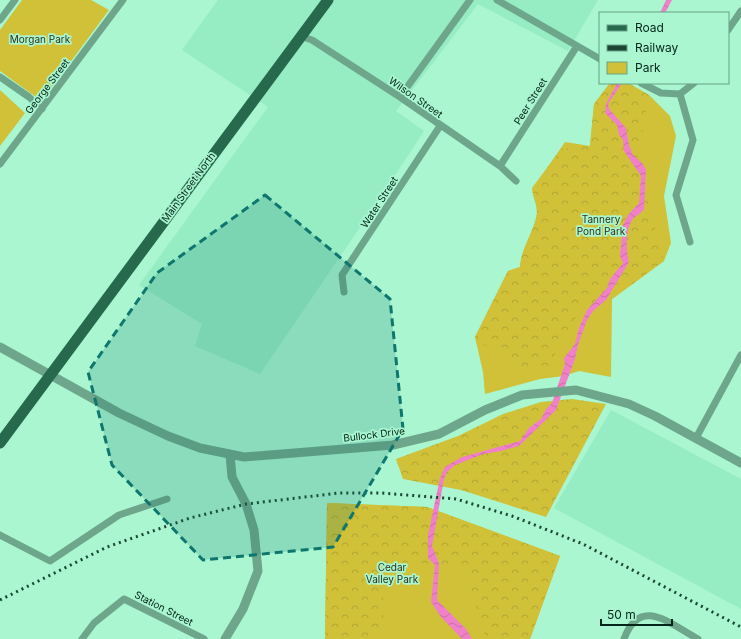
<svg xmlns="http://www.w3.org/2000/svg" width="741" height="639" viewBox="0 0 741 639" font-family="Inter,sans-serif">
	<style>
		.built { fill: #96ecc3 }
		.green { fill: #d0c139 }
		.forest { fill: url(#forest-crowns) }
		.water { fill: url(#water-waves) }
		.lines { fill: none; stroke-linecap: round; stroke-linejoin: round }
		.minor { stroke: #6da68a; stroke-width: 7 }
		.tertiary { stroke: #6da68a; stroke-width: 9 }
		.primary { stroke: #26694d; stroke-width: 11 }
		.rail { stroke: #1d4534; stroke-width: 3; stroke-dasharray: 2 4; stroke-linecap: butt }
		.marked { fill: #0f766e; fill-opacity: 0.2; stroke: #0f766e; stroke-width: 3; stroke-dasharray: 8 5; stroke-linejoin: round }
		.labels { text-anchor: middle; stroke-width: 3.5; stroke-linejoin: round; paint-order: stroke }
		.park-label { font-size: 10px; fill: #312e16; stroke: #a9f6d0 }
		.street-label { font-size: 10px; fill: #042518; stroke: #a9f6d0 }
	</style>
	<defs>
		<pattern id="forest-crowns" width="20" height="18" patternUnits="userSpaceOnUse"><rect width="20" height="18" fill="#d0c139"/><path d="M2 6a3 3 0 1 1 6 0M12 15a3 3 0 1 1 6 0" fill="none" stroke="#b1a632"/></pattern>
		<pattern id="water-waves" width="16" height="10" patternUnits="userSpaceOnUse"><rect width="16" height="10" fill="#f080c8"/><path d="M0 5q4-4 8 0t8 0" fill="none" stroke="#cc6eab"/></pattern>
	</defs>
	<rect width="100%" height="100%" fill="#a9f6d0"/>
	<path class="built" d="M 218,0 L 598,0 L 568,51 L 478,4 L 396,111 L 424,131 L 382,195 L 260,374 L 195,346 L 202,324 L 139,285 L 268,107 L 182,50 Z
		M 611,410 L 741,479 L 741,609 L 554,508 Z"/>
	<path class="green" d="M 22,0 L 91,0 L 109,10 L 46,95 L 36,97 L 0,71 L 0,30 Z
		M 610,83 L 628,83 L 649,95 L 670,116 L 676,136 L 664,196 L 671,243 L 664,261 L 612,299 L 611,377 L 579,371 L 564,376 L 540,379 L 485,394 L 483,372 L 475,337 L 508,271 L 520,267 C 521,248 536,231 537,212 C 537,205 533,197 532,190 L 565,142 L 590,146 L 594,104 Z
		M 0,90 L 25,113 L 0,146 Z
		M 327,503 L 427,507 L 560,556 L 530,639 L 325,639 Z"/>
	<path class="forest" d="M 610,83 L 628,83 L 649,95 L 637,161 L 664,261 L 612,299 L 580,310 L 545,373 L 518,366 L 501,346 L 477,345 L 475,337 L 508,271 L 520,267 C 521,248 534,232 537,213 C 537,205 534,195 532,188 L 561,149 L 590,146 L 594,104 Z
		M 572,399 L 606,404 L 546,517 L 461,490 L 403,479 L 396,459 L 458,436 L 503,414 L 541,402 Z
		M 327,503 L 427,507 L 560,556 L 530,639 L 486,639 L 468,580 L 453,565 L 398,562 L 378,583 L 385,604 L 380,639 L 325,639 Z"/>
	<path class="water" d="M 666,0 L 672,0 L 665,13 L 660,13 Z
		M 617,83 L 622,83 L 608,104 L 609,109 L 626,128 L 629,145 L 633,155 L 643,164 L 646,170 L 644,209 C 641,214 636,215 633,219 C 625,229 626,251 629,262 L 606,300 L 593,311 L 587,320 L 578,345 L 575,359 L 556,410 L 519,446 L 501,451 L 483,454 L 455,465 L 447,472 L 444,479 L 432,546 L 439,563 L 437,600 L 466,629 L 472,639 L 462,639 L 441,617 L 431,602 L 435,565 L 428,558 L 428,535 L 440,478 L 445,467 L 462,457 L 520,441 L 529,428 L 541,419 L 546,409 L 552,403 L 565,364 L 564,358 L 575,344 L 579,328 L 587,310 L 607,288 L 610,279 L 623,263 L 620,256 L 623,225 L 628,215 L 639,203 L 641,176 L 624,151 L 623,140 L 619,135 L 617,125 L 605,113 L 606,104 Z"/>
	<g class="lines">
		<path class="minor" d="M 497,0 L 600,59
			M 0,20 L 15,0
			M 728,30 L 741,11
			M 300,36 L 312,40 L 400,97 L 500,166 L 516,181
			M 0,77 L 29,97 L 42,109
			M 641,83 L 661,93 L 680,94 L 694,83
			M 680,94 L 693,140 L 676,195 L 690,242
			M 400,97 L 470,0
			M 0,164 L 123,0
			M 500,166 L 577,46
			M 344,292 L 342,275 L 440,126
			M 696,438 L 741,355
			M 0,535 L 50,561 L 119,515 L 167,499
			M 82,639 L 94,623 L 124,599 L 204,639
			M 624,639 C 640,595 670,624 698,639"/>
		<path class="tertiary" d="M 0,347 L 119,413 L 168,436 L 200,448 L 244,457 L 393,445 L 439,434 L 485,410 L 522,395 L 576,390 L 629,404 L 655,416 L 741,463
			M 225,639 L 243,609 L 258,571 L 254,530 L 246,504 L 232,477 L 230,454"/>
		<path class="primary" d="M 0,443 L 328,0"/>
		<path class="rail" d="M 0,600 L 107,547 L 190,518 L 246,504 L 339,493 L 382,493 L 456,499 L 512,516 L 583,544 L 741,627"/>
	</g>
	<path class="marked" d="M 265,195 L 390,299 L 403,429 L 333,547 L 203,560 L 112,465 L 88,372 L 157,273 Z"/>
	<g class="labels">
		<g class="park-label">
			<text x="40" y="43">Morgan Park</text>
			<text x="601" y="223">Tannery<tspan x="601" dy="12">Pond Park</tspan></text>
			<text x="392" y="571">Cedar<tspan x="392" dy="12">Valley Park</tspan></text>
		</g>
		<g class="street-label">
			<text transform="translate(47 86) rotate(-53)" y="4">George Street</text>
			<text transform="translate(416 97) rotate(35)" y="4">Wilson Street</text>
			<text transform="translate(530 101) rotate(-58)" y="4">Peer Street</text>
			<text transform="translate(188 187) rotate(-54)" y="4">Main Street North</text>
			<text transform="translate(379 202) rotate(-57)" y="4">Water Street</text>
			<text transform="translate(374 434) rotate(-7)" y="4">Bullock Drive</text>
			<text transform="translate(164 608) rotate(27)" y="4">Station Street</text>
		</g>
	</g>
	<rect x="599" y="12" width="130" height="72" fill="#a9f6d0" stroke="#67a286"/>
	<rect x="607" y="25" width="20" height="6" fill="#26694d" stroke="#67a286"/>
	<text x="635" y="32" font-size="12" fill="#042518">Road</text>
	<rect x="607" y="45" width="20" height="6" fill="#1d4534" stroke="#67a286"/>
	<text x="635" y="52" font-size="12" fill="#042518">Railway</text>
	<rect x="607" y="62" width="20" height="12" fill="#d0c139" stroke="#67a286"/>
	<text x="635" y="72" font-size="12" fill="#042518">Park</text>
	<path d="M601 619v6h71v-6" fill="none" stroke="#042518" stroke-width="2"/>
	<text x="607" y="619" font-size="12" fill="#042518" stroke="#a9f6d0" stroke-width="3" paint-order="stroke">50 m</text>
</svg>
